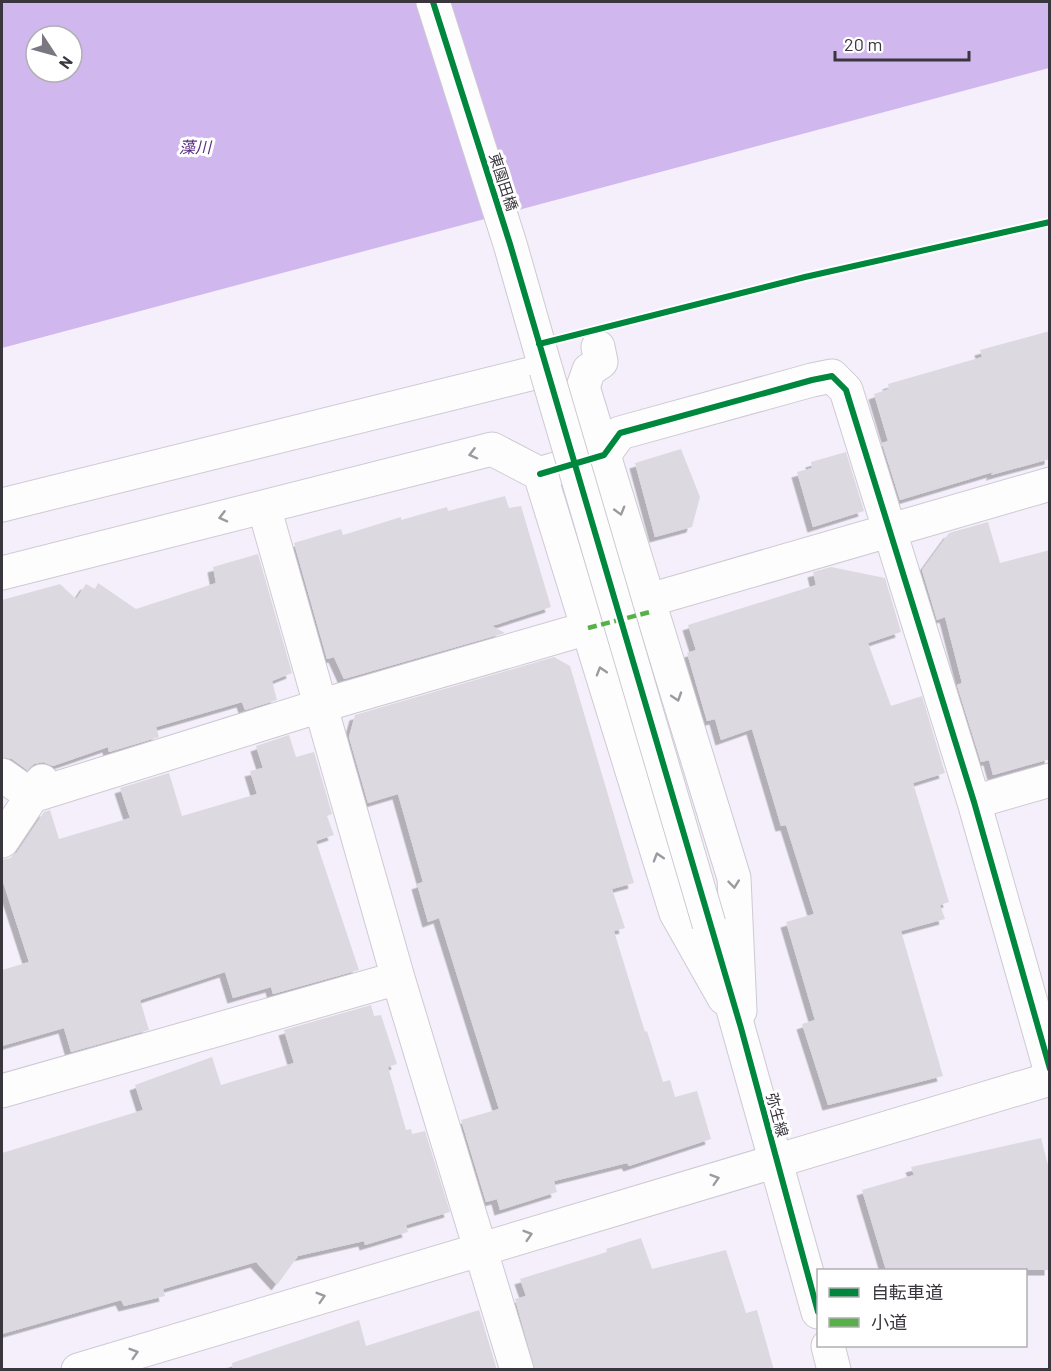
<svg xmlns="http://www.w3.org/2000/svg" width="1051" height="1371" viewBox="0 0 1051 1371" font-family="Barlow,'Noto Sans JP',sans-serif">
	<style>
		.water { fill: #d0b7ee; fill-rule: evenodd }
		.building { fill: #ddd9e1; filter: url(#shadow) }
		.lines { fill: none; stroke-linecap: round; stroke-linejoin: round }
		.minor-casing { stroke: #cecad3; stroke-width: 35 }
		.tertiary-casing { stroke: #cecad3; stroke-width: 35 }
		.minor { stroke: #fdfdfe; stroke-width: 33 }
		.tertiary { stroke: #fdfdfe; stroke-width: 33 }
		.tertiary-bridge-casing { stroke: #cecad3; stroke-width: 35; stroke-linecap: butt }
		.tertiary-bridge { stroke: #fdfdfe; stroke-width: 33 }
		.quiet { stroke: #56b247; stroke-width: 4.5; stroke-dasharray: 9 4.5; stroke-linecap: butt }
		.cycleway-casing { stroke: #fff; stroke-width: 10 }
		.cycleway { stroke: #00873e; stroke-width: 6 }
		.oneway { stroke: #9c9a9e }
		.labels { text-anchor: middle; stroke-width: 6; stroke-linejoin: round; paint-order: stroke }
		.street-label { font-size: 15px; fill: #3a363e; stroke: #fff }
		.water-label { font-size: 16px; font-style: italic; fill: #5a2d83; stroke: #fff }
	</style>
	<defs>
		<filter id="shadow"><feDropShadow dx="-5.5" dy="5.5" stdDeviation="0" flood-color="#0004"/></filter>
	</defs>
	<rect width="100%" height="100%" fill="#f4effa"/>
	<path class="water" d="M 2,2 L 1049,2 L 1049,68 L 2,348 ZM 36,36 L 72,36 L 72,72 L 36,72 Z"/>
	<path class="building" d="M 1050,331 L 1050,459 L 991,475 L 993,472 L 900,500 L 882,443 L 888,441 L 874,394 L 889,389 L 888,384 L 982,357 L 980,350 Z
		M 681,449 L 700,497 L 692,527 L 655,537 L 635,463 Z
		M 846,452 L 864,511 L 813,527 L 797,472 L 812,468 L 811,462 Z
		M 505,496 L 509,508 L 521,506 L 551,607 L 492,626 L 505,633 L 344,679 L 334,657 L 327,659 L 294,543 L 341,529 L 343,535 L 401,517 L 401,520 L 447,507 L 448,511 Z
		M 988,522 L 1000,563 L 1050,550 L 1050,759 L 993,775 L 989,760 L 981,762 L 957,685 L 962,683 L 945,617 L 937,620 L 922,570 L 949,533 Z
		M 258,554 L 292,673 L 272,681 L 277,700 L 245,710 L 242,702 L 156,727 L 159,737 L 109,752 L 108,747 L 53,766 L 43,762 L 34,764 L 27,770 L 12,759 L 2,757 L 2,600 L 60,584 L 76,599 L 86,584 L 95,589 L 98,583 L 136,609 L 216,583 L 213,567 Z
		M 831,567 L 885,578 L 901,632 L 868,643 L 891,706 L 922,696 L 945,773 L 913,783 L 949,902 L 940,905 L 945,919 L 901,931 L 943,1076 L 828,1105 L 802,1024 L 815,1020 L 786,922 L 814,914 L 786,825 L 781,826 L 752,729 L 721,740 L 715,719 L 707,721 L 687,653 L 696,650 L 688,625 L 816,585 L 813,572 Z
		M 554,657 L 570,666 L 634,883 L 612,889 L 625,928 L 614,931 L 645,1032 L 647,1031 L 663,1082 L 670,1080 L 675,1097 L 697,1091 L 711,1139 L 629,1166 L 627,1163 L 554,1181 L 557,1192 L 500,1210 L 497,1199 L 486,1202 L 461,1120 L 499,1109 L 439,918 L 428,922 L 417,884 L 423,882 L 398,794 L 368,803 L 349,737 L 355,715 Z
		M 289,735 L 296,757 L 314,752 L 332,814 L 327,816 L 334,835 L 316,841 L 359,970 L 273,994 L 271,987 L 233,998 L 225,972 L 140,1000 L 149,1030 L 71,1052 L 64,1028 L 2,1046 L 2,970 L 29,962 L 2,879 L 2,860 L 10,858 L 17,852 L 44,812 L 50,810 L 59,839 L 130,818 L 120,788 L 169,773 L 182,816 L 257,794 L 250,771 L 263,768 L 256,746 Z
		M 371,1005 L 374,1016 L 381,1015 L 397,1064 L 388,1067 L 406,1130 L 411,1129 L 412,1134 L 425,1131 L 450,1212 L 406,1225 L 408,1232 L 365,1245 L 364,1241 L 298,1256 L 277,1285 L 256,1262 L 163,1289 L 165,1296 L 124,1306 L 121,1300 L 2,1334 L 2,1153 L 143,1110 L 135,1085 L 212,1057 L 221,1085 L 294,1063 L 284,1030 Z
		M 1041,1138 L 1050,1173 L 1050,1270 L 886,1270 L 862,1190 L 914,1175 L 911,1167 Z
		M 641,1238 L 652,1269 L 726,1250 L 746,1313 L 757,1310 L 774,1370 L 535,1370 L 515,1299 L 526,1296 L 520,1279 L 607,1252 L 606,1249 Z
		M 479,1310 L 497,1370 L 233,1370 L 232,1363 L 359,1320 L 366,1346 Z"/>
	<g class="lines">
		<defs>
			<path id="minor" d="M 598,347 L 601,362 L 589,370 L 583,387 L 734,878 L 740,1011
				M 545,472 L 604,455 L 620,433 L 812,380 L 832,376 L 846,390 L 974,802 L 1050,1069
				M 264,507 L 398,978 L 517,1370
				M 2,573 L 492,449 L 540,474 L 676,913 L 724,998
				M 646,601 L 1050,484
				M 2,775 L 32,796 L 323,705 L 588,628
				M 974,802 L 1050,780
				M 2,841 L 42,781
				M 2,1091 L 398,978
				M 78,1370 L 1050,1079"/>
			<path id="tertiary" d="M 2,505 L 546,370 L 510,244 L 433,2
				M 709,924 L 818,1312
				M 828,1346 L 834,1370"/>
		</defs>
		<use href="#minor" class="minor-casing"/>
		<use href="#tertiary" class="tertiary-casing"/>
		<use href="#minor" class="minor"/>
		<use href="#tertiary" class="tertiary"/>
		<defs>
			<path id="tertiary-bridge" d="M 546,370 L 709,924"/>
		</defs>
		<use href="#tertiary-bridge" class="tertiary-bridge-casing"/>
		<use href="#tertiary-bridge" class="tertiary-bridge"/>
		<path class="quiet" d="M 588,628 L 650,612"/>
		<defs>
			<path id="cycleway" d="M 433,2 L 510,244 L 741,1028 L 818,1312
				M 539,344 L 805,277 L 1050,222
				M 540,474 L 604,455 L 620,433 L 812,380 L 832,376 L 846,390 L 974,802 L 1050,1069"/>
		</defs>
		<use href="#cycleway" class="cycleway-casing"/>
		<use href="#cycleway" class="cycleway"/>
	</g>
	<defs><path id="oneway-chevron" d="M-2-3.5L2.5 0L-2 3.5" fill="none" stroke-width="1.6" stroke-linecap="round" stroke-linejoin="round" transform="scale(1.5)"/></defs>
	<g class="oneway">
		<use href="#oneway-chevron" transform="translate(473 454) rotate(166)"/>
		<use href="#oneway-chevron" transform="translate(620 511) rotate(74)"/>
		<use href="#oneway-chevron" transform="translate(223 517) rotate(166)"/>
		<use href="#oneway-chevron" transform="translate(601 671) rotate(-107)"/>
		<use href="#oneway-chevron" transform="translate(677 697) rotate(72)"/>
		<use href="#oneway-chevron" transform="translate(658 857) rotate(-107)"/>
		<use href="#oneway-chevron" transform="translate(734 884) rotate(84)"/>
		<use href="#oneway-chevron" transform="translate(715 1179) rotate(-17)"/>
		<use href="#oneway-chevron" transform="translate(528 1235) rotate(-17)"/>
		<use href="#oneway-chevron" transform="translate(321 1297) rotate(-17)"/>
		<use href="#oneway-chevron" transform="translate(134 1353) rotate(-17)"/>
	</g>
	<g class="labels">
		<g class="street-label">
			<text transform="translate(503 182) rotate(72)" y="5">東園田橋</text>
			<text transform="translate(777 1115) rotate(75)" y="5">弥生線</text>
		</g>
		<g class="water-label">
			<text x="195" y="153">藻川</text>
		</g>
	</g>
	<rect width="1051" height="1371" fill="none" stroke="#3a363e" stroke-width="6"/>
	<rect x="817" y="1269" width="210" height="78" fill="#ffffff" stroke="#b0afb2" stroke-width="1.5"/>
	<rect x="829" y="1288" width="30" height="9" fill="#00873e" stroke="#b0afb2" stroke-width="1.5"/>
	<text x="871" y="1299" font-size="18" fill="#3a363e">自転車道</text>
	<rect x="829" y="1318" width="30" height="9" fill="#56b247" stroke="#b0afb2" stroke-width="1.5"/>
	<text x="871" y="1329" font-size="18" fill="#3a363e">小道</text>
	<g transform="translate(54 54) rotate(126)"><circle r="28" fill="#ffffff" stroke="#b0afb2" stroke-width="1.5"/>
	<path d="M0-4.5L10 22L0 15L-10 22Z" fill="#7b7780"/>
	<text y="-9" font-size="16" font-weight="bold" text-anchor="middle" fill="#3a363e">N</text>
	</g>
	<path d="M835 51v9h134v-9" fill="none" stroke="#3a363e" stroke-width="3"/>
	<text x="844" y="51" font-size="18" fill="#3a363e" stroke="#ffffff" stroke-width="4.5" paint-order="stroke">20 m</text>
</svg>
